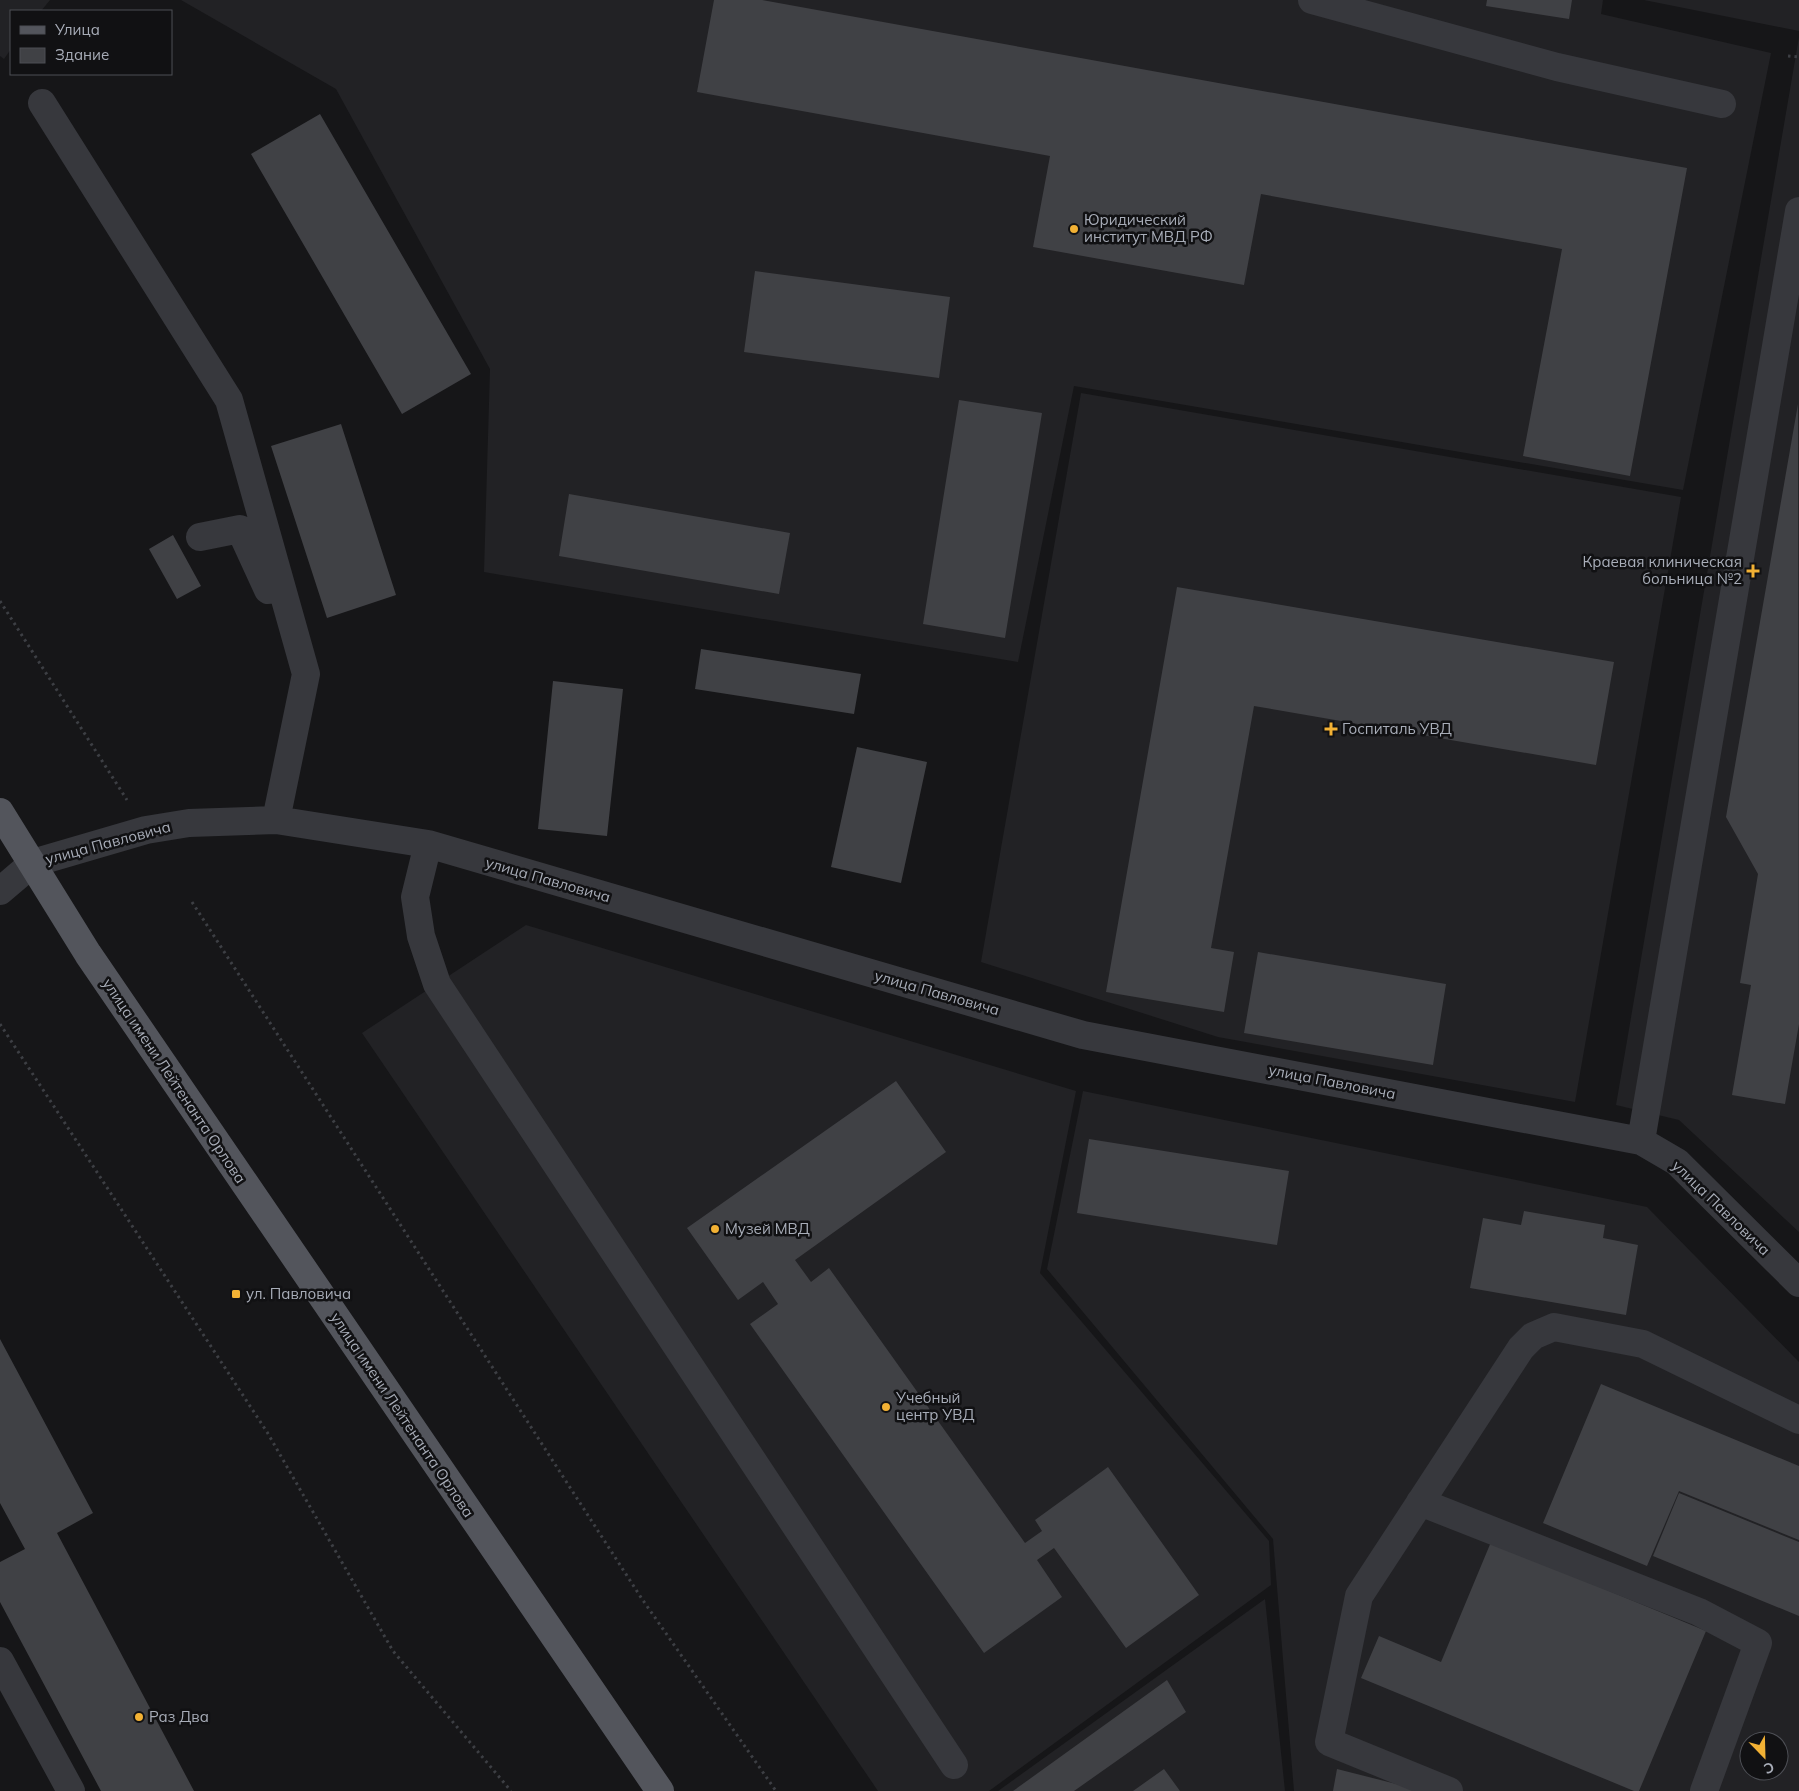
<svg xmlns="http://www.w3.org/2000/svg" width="1799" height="1791" viewBox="0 0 1799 1791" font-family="Mulish,sans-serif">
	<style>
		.built { fill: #222225; fill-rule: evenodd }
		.building { fill: #404145 }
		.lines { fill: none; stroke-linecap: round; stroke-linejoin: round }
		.path { stroke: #3d3f44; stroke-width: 3; stroke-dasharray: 2.5 4; stroke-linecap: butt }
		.minor { stroke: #37383d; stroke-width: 28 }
		.major { stroke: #53555c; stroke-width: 28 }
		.poi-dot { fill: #f2b134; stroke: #111113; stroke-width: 2 }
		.labels { text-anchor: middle; stroke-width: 5; stroke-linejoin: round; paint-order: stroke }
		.poi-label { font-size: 15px; fill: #a8adb8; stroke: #111113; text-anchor: start }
		.street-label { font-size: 15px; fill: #a8adb8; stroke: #111113 }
	</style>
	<rect width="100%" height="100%" fill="#161618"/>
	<path class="built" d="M 0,0 L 50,0 L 41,11 L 11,11 L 11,49 L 4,59 L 0,56 Z
		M 181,0 L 1603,0 L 1601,14 L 1771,53 L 1683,490 L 1074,386 L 1018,662 L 484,572 L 490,369 L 336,89 Z
		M 1644,0 L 1799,0 L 1799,31 Z
		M 1799,37 L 1799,1232 L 1679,1120 L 1616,1105 Z
		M 1081,393 L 1681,497 L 1575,1102 L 1218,1037 L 981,962 Z
		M 526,925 L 1076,1091 L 1040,1273 L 1269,1541 L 1271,1585 L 989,1791 L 878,1791 L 362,1033 Z
		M 1083,1091 L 1647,1207 L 1799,1362 L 1799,1791 L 1294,1791 L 1273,1539 L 1047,1269 ZM 1749,1741 L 1779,1741 L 1779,1771 L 1749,1771 Z
		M 1265,1599 L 1285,1791 L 998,1791 Z"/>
	<path class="building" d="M 714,0 L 762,0 L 1687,168 L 1630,476 L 1523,456 L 1562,249 L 1261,194 L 1244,285 L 1033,247 L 1050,156 L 697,92 Z
		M 1487,0 L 1572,0 L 1569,19 L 1486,6 Z
		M 320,114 L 471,374 L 402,414 L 251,154 Z
		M 755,271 L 950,297 L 939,378 L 744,352 Z
		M 959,400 L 1042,413 L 1005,638 L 923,624 Z
		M 1798,404 L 1799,1024 L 1785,1104 L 1732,1095 L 1751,985 L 1740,983 L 1758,874 L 1726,817 Z
		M 341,424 L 396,595 L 327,618 L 271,446 Z
		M 569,494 L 790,533 L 779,594 L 559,556 Z
		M 173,535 L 201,586 L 177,599 L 149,549 Z
		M 1177,587 L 1614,662 L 1596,765 L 1254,706 L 1211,948 L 1234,952 L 1224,1012 L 1106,992 Z
		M 701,649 L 861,674 L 854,714 L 695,689 Z
		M 553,681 L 623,689 L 607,836 L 538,829 Z
		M 857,747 L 927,762 L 901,883 L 831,867 Z
		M 1258,952 L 1446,984 L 1433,1065 L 1244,1033 Z
		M 896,1081 L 946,1152 L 795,1260 L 811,1282 L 829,1268 L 1025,1543 L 1042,1531 L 1035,1520 L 1108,1467 L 1199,1595 L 1126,1648 L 1054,1548 L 1037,1560 L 1062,1597 L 984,1653 L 750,1324 L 778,1304 L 763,1282 L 738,1300 L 687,1228 Z
		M 1089,1139 L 1289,1171 L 1277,1245 L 1077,1213 Z
		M 1524,1211 L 1605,1225 L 1603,1238 L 1638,1245 L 1626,1315 L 1470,1288 L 1483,1218 L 1521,1225 Z
		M 0,1339 L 93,1513 L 57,1533 L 194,1791 L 101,1791 L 0,1602 L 0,1562 L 25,1549 L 0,1503 Z
		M 1601,1384 L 1799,1466 L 1799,1540 L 1679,1491 L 1647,1566 L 1543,1523 Z
		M 1679,1493 L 1799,1542 L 1799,1616 L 1653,1556 Z
		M 1491,1542 L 1706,1631 L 1639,1791 L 1634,1791 L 1361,1678 L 1379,1636 L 1441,1662 Z
		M 1167,1680 L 1186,1712 L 1074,1791 L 1013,1791 Z
		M 1164,1769 L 1180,1791 L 1133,1791 Z
		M 1337,1769 L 1420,1790 L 1420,1791 L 1333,1791 Z"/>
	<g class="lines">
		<path class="path" d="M 1788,56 L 1799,57
			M 0,601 L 127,800
			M 192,902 L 642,1599 L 776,1791
			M 0,1024 L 267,1432 L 393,1651 L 511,1791"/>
		<path class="minor" d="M 1312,0 L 1557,67 L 1722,104
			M 42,103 L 229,400 L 306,674 L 276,820
			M 200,537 L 240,529 L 268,590
			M 428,844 L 415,897 L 421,936 L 437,984 L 954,1765
			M 0,891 L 33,863 L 146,830 L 189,823 L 276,820 L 428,844 L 1083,1035 L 1641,1141 L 1677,1162 L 1799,1283
			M 1641,1141 L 1799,211
			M 1420,1502 L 1699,1612 L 1758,1643 L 1704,1791
			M 0,1661 L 71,1791
			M 1449,1791 L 1329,1742 L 1359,1596 L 1521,1348 L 1533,1336 L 1554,1327 L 1643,1344 L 1799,1420"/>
		<path class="major" d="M 0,812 L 88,954 L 660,1791"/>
	</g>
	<g class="poi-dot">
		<circle cx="1074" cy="229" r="5"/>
		<path d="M1750.5 563.5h5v5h5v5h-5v5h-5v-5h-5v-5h5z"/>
		<path d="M1328.5 721.5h5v5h5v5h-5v5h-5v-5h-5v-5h5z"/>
		<circle cx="715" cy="1229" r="5"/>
		<rect x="231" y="1289" width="10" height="10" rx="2.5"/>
		<circle cx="886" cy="1407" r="5"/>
		<circle cx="139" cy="1717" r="5"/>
	</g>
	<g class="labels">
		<g class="poi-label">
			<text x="1084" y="225">Юридический<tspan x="1084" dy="17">институт МВД РФ</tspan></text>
			<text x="1742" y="567" text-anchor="end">Краевая клиническая<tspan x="1742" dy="17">больница №2</tspan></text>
			<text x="1342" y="734">Госпиталь УВД</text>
			<text x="725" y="1234">Музей МВД</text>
			<text x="246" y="1299">ул. Павловича</text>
			<text x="896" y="1403">Учебный<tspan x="896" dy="17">центр УВД</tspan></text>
			<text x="149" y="1722">Раз Два</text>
		</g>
		<g class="street-label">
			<text transform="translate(108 843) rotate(-15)" y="5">улица Павловича</text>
			<text transform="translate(548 880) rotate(16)" y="5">улица Павловича</text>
			<text transform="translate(937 993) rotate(16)" y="5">улица Павловича</text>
			<text transform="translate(174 1081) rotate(56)" y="5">улица имени Лейтенанта Орлова</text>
			<text transform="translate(1332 1082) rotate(11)" y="5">улица Павловича</text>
			<text transform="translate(1721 1208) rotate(44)" y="5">улица Павловича</text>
			<text transform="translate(402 1415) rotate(56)" y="5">улица имени Лейтенанта Орлова</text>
		</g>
	</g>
	<rect x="10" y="10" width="162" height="65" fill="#111113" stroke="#4d4f55"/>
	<rect x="20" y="26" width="25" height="8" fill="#53555c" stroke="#4d4f55"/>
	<text x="55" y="35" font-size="15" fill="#a8adb8">Улица</text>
	<rect x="20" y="48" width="25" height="15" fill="#404145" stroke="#4d4f55"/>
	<text x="55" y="60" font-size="15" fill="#a8adb8">Здание</text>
	<g transform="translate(1764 1756) rotate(157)"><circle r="24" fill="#111113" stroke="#4d4f55"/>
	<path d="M0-4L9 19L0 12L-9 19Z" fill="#f2b134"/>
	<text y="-8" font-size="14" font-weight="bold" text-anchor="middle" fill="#a8adb8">С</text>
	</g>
</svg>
